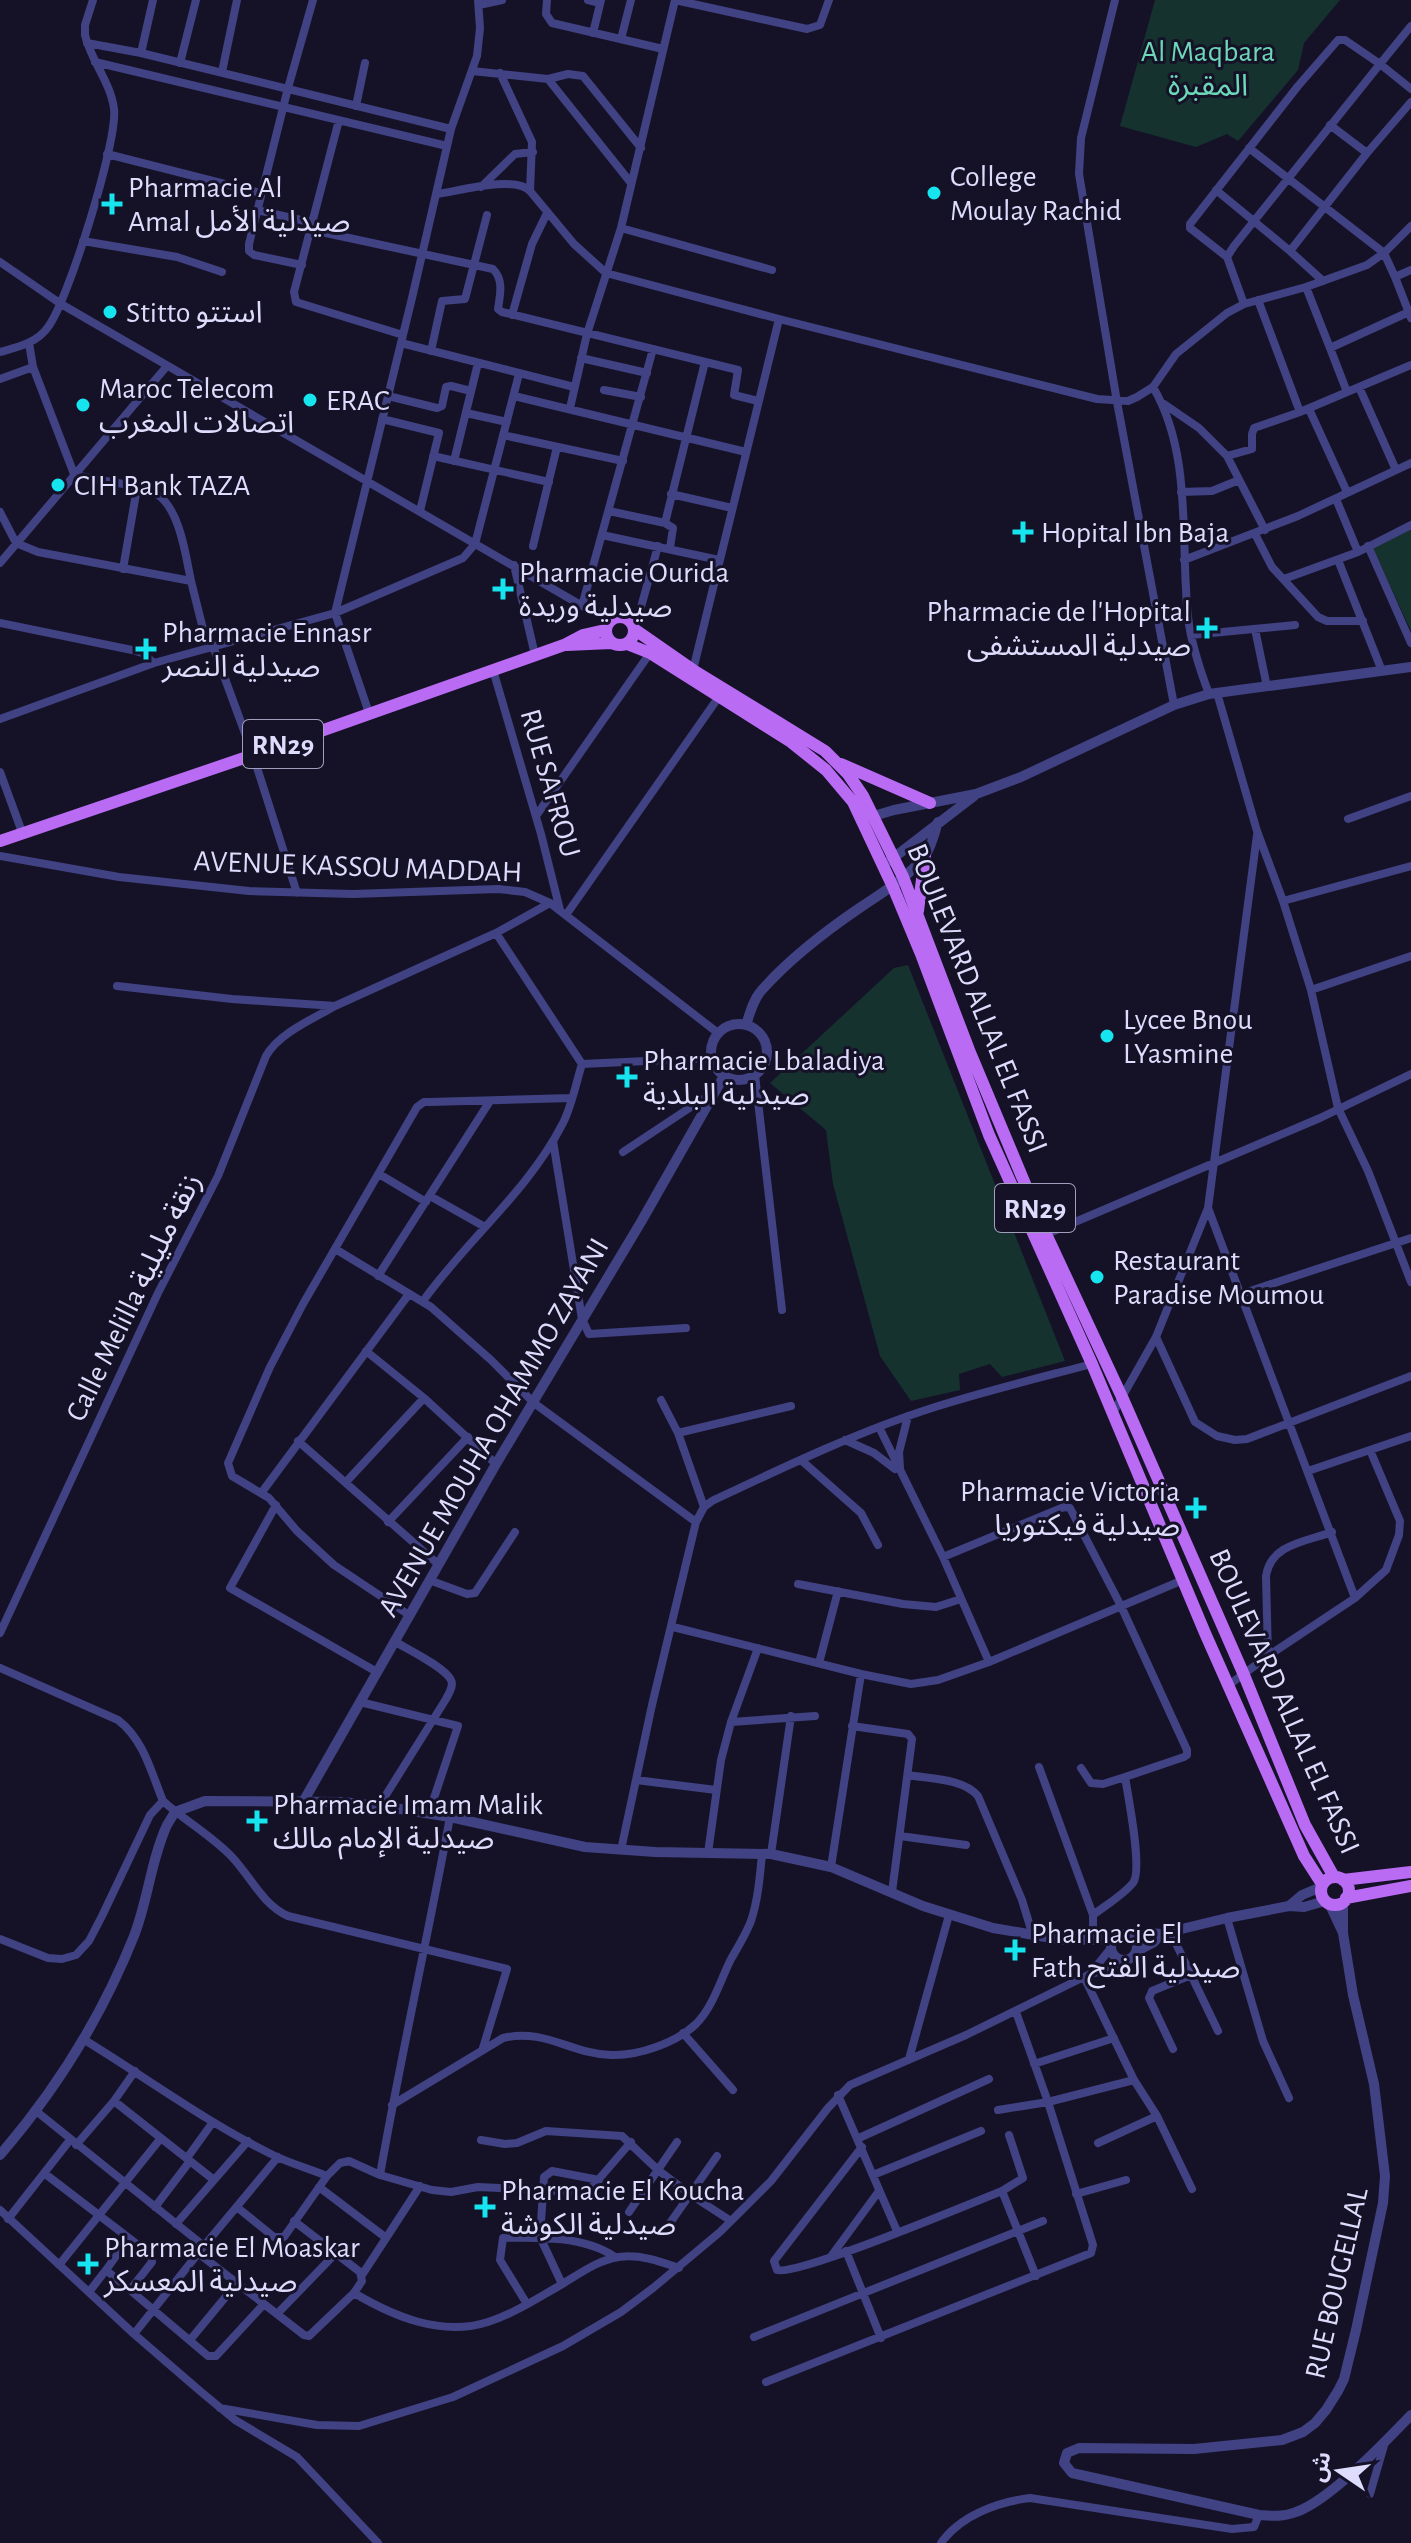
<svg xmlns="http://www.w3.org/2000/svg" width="1411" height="2543" viewBox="0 0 1411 2543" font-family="'Alegreya Sans','Noto Sans Arabic',sans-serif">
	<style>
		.green { fill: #16322f }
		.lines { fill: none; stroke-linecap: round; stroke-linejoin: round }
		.minor { stroke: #414283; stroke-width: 8 }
		.tertiary { stroke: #414283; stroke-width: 10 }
		.primary { stroke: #b96bf4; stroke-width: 12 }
		.poi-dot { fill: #16e4ee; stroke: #151228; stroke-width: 3 }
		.labels { text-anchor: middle; stroke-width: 6; stroke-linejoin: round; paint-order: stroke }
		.shield { fill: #151228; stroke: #a29fbc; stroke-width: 2 }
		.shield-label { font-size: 28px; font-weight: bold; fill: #dedcfc }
		.park-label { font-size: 30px; fill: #6cd8b7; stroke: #151228 }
		.poi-label { font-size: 30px; fill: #dedcfc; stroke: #151228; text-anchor: start }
		.street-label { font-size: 30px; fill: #dedcfc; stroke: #151228 }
	</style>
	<rect width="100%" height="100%" fill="#151228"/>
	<path class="green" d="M 1155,0 L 1340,0 L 1304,43 L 1298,70 L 1238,141 L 1227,134 L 1196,147 L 1120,126 Z
		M 1411,523 L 1411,631 L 1370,542 Z
		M 908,965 L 1065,1361 L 1002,1377 L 990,1364 L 959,1374 L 960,1390 L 911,1401 L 880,1356 L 833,1184 L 826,1130 L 770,1083 L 894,968 Z"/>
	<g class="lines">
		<path class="minor" d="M 547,0 L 546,14 L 552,23 L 663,49
			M 588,0 L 600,3
			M 675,0 L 807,29 L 820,25 L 829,0
			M 1115,0 L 1081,138 L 1079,174 L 1117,402 L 1174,705
			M 479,5 L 502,0
			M 593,33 L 601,0
			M 621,39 L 631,0
			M 87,43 L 141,53 L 451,129
			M 141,53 L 153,0
			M 95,62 L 447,146
			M 180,63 L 196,0
			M 472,71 L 548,79 L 568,74 L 583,76 L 641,148
			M 222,72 L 237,0
			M 500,73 L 532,142 L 530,191
			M 548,79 L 631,183
			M 356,106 L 365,63
			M 339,120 L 294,292 L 296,302 L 403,335
			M 1330,125 L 1367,153
			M 1249,148 L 1384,253 L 1395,277
			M 107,154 L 260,193
			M 481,187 L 515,154 L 533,152
			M 1216,190 L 1290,251 L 1367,153 L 1411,102
			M 437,194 C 459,191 515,175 530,191 L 574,244 L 606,273 L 779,319 L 1097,399 L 1128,401 L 1137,397 L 1153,387 L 1176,354 L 1227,313 L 1244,304 L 1306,287 L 1367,265 L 1384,253 L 1411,226
			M 257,210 L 314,223
			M 621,228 L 772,270
			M 312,230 L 493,269 C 504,280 500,295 498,309 L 502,312 L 738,370 L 734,395 L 758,401
			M 83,241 L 177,257 L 222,272
			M 1290,251 L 1323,281
			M 1227,257 L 1190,228 L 1190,224 L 1298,86 L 1338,40 L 1345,40 L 1380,64 L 1411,26
			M 0,262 L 61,304 L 591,611 L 612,618
			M 302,265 L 254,255 L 249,251 L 249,244 L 288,88 L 313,0
			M 1411,270 L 1395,277 L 1411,318
			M 1306,287 L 1330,348 L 1411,311
			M 1258,300 L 1300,412
			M 1244,304 L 1227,257 L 1234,246 L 1380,64 L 1411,89
			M 512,315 L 532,244 L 547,213
			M 29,343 L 33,367 L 74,474 C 97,482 140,483 158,495 C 180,510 186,557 191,581
			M 401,343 L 574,387
			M 1330,348 L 1347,392
			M 431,351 L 442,301 L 465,299 L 487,215
			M 0,352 C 18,347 37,343 48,327 C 68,301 118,141 114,109 C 111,83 91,61 85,35 L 85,25 L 93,0
			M 581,358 L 647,373
			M 0,379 L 33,367
			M 1153,387 C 1193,455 1180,542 1188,617 C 1191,644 1200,670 1209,694
			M 1359,387 L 1396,470
			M 604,390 L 641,397
			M 388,396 L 437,408 L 442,406 L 446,387 L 451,386 L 471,391
			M 514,396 L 746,452
			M 1164,404 L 1199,428 L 1227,456 L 1265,530
			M 570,408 L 587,334 L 621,228 L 675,0
			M 1309,409 L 1347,492
			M 466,413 L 507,422
			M 382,419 L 439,433 L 420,511
			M 503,435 L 623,461
			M 433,456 L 549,482
			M 1227,456 L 1252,449 L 1252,434 L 1254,428 L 1300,412 L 1411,365
			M 454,461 L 478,363
			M 1181,492 L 1212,491 L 1239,480
			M 671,494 L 732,508
			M 1336,499 L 1358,552
			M 609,511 L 665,523 L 705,362
			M 0,512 L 16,543 L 38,552 L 191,581 L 204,633 L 213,646 L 253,755 L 297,893
			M 665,523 L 673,528 L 670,548
			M 1255,534 L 1272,567 L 1318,617 L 1327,621 L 1363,621
			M 602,535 L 719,560
			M 533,546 L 557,447
			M 1368,546 L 1411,643
			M 1184,560 L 1298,516 L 1411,463
			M 1338,560 L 1382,671
			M 0,563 L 167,366
			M 514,565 L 535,655
			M 123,569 L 137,488
			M 1284,579 L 1358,552 L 1411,525
			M 582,606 L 653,349
			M 641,607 L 658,546
			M 0,623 L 132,650 L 142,653 L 154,663
			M 1255,629 L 1267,687
			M 1191,635 L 1295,625
			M 493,670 L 541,834 L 560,910
			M 693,670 L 779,319
			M 1217,693 L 1257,831 L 1283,901 L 1311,990 L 1338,1108 L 1368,1171 L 1411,1282
			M 369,713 L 335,613 L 412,298 L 451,129 L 477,56 L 480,28 L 478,0
			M 0,719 L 154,663 L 335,613 L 463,558 L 475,544 L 519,374
			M 0,772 L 22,832
			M 536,816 L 650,653
			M 1348,819 L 1411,796
			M 0,856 L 119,877 L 249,891 L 353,894 L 498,889 L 525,892 L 550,903 L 718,1033
			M 1283,901 L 1411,866
			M 566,915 L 718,698
			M 117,986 L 232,999 L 335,1006 L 496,933 L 550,903
			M 1311,990 L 1411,956
			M 582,1064 L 711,1058
			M 755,1075 L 782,1310
			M 553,1141 L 582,1319 L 589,1334 L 686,1328
			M 623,1152 L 712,1093
			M 379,1174 L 426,1202
			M 430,1196 L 485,1227
			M 1208,1208 L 1355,1598
			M 1042,1236 L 1320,1118 L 1411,1074
			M 337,1250 L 431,1307 L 491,1360 L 534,1403 L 696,1522
			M 378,1276 L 490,1101
			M 1241,1294 L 1411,1238
			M 423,1301 C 467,1240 529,1190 563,1123 C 572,1105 576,1083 582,1064 L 496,933
			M 1156,1337 L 1195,1422 L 1217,1436 L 1235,1440 L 1247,1439 L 1411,1376
			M 366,1351 L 424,1398 L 496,1464
			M 661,1400 L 678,1433 L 704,1507
			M 1113,1413 L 1156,1337 L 1208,1208 L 1257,835
			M 678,1433 L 791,1406
			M 845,1440 L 874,1453 L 895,1469
			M 298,1441 L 438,1564
			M 801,1460 L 861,1513 L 878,1545
			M 900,1468 L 899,1452 L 908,1416
			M 1308,1471 L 1411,1436
			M 346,1482 L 424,1398
			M 262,1492 L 409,1294
			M 276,1505 L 230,1588 L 377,1672
			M 388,1522 L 468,1437
			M 943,1557 L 1064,1507 L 1070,1508 L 1121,1606 L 1187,1750 L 1187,1755 L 1184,1757 L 1125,1777 C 1128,1796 1143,1870 1133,1883 C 1122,1896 1106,1905 1093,1915 L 1093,1941
			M 429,1580 L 467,1594 L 475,1593 L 515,1532
			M 798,1584 L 903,1604 L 936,1607 L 961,1599
			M 409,1615 L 334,1565 L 297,1531 L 269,1498 L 232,1476 L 228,1463 L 270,1367 L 303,1304 L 417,1107 L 424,1102 L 430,1102 L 572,1098
			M 673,1627 L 861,1674 L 911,1684 L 938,1680 L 989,1662 L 943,1557 L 879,1427
			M 0,1633 L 158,1293 L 218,1176 L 266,1056 C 279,1033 313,1019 335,1006
			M 1268,1656 L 1266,1576 C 1271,1544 1305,1542 1332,1532
			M 989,1662 L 1183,1580
			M 819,1663 L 838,1591
			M 0,1668 L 118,1720 C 144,1740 151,1772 163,1801
			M 1230,1684 L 1268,1656 L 1355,1598 L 1386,1570 L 1399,1535 L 1400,1521 L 1370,1450
			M 360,1702 L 458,1726 L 429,1813
			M 731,1722 L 815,1716
			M 852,1726 L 908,1734 L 912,1739 L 892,1892
			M 1039,1767 L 1093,1915
			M 1081,1768 L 1091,1783 L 1103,1784 L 1125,1777
			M 908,1775 C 929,1779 963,1778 978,1796 L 1022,1900 L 1033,1936
			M 636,1780 L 716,1790
			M 379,1806 L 446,1699 C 449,1693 454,1686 451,1680 C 445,1667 407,1649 394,1641
			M 900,1836 L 966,1845
			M 621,1850 L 652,1705 L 696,1522 L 704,1507 L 712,1501 C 784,1467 857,1432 932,1408 C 985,1391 1039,1378 1092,1364
			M 708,1853 L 721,1760 L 731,1722 L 758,1648
			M 771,1854 L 791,1716
			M 831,1867 L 861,1674
			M 1227,1918 L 1263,2041 L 1289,2098
			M 1170,1931 L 1218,2031
			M 0,1939 L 48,1958 L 62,1959 L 76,1955 L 89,1941 L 102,1916 L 150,1815 L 163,1801 C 185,1821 211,1835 232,1857 C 251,1877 262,1904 288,1916 L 507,1969 L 483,2048
			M 1090,1974 L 1111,1948
			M 1084,1977 L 1134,2080 L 1157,2116 L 1192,2189
			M 683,2033 L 733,2090
			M 83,2039 C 147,2078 207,2123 275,2156 C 292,2164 310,2169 327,2176 L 340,2163 L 349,2161 L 380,2175 L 432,2190 L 451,2192 L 478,2187 L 580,2192 L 592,2187 L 631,2142
			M 1173,2049 L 1149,1998 L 1152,1991 L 1191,1975
			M 909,2059 L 949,1915
			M 1034,2064 L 1114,2038
			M 838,2095 L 897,2231
			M 114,2101 L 190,2161 L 155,2207
			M 392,2105 L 503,2038 C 545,2028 571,2054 611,2055 C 638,2056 676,2043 696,2024 C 713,2007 720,1981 731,1959 C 738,1947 746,1934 751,1921 C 758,1900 760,1876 762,1854
			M 998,2110 L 1048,2102 L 1134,2080
			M 36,2111 L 204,2246
			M 859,2138 L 989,2079
			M 481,2140 L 505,2144 L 517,2143 L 546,2131 L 622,2136 L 658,2170 L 691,2195 L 731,2221
			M 1098,2143 L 1157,2116
			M 76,2145 L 114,2101 L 135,2071
			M 862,2147 L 774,2261 L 777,2270 C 798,2276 969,2204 1002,2191 L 1023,2178 L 1009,2135
			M 187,2158 L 213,2122
			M 190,2161 L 214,2180
			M 44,2173 L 151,2255 L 152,2262 L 130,2290 L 208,2356 L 216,2356 L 264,2304 L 198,2253
			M 380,2175 C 401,2055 428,1936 450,1817
			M 873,2175 L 981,2131
			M 319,2187 L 385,2237
			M 1002,2191 L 1036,2276
			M 1076,2194 L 1126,2180
			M 238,2208 L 274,2237 L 284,2237 L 327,2176
			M 0,2210 L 134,2334 L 200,2391 L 235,2420 L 297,2457 L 378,2543
			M 629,2212 L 677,2142
			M 8,2219 L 70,2140
			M 294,2221 L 360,2272 L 362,2281 L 354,2293 C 393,2316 441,2337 488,2322 C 513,2314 536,2299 559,2286 C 578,2275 597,2260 619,2257 C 640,2254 659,2261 679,2268
			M 176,2224 L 248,2141
			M 663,2233 L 717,2156
			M 129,2238 L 106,2270 L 130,2290
			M 846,2251 L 881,2338
			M 832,2255 L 879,2191
			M 59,2265 L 161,2138
			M 362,2275 L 420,2186
			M 562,2284 L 540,2237 L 544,2177 L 552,2171 L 599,2180
			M 89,2292 L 106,2270
			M 264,2304 L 304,2335 L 309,2336 L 354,2293
			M 527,2304 L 500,2260 L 503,2238 C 539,2237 585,2236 615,2257
			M 277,2314 L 336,2253
			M 134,2334 L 204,2246 L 278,2157
			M 754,2337 L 1043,2221
			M 190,2340 L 238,2282
			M 766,2382 L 1091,2253 L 1093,2245 L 1048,2102 L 1016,2012
			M 220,2408 L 317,2425 L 359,2426 L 453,2397 L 563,2346 L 621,2312 L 653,2288 L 720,2232 L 771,2181 L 828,2108 L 850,2085 L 966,2035 L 1090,1974 L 1110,1969 L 1123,1960
			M 1370,2494 L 1385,2442
			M 941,2543 C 960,2516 997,2502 1030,2498 L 1232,2529 L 1254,2527 L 1259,2515"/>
		<path class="tertiary" d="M 867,818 L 894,810 L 976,794 L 1021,777 L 1174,705 L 1209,694 L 1411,667
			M 888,862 L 974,796
			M711 1052a28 28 0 1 1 56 0a28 28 0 1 1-56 0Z
			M 746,1025 C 750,1013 753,1000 761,991 C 789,959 827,930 861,907 C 883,892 907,878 924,857 C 932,847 934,834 938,822
			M 303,1802 L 496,1464 L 641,1222 L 724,1076
			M 1343,1901 L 1343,1933 L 1353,1995 L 1374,2084 L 1385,2176 L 1383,2203 L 1356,2330 L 1344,2379 L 1338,2391 L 1326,2410 L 1315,2423 L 1303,2432 L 1282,2440 L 1194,2449 L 1079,2448 L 1067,2453 L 1064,2463 L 1072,2473 L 1259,2515 C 1272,2516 1284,2517 1296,2512 C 1329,2501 1386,2441 1411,2415
			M 1329,1903 L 1343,1933
			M 1289,1906 L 1302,1895 L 1321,1887
			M1111 1947a13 13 0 1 1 26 0a13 13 0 1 1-26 0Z
			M 1133,1937 L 1150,1933 L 1161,1934 L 1227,1918 L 1289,1906 L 1304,1907 L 1325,1901
			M 1137,1951 L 1154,1942 L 1161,1934
			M 0,2155 C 56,2090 102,2016 134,1936 C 148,1900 151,1860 167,1825 L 175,1812 L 205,1801 L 343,1802 L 388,1807 L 450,1817 L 585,1847 L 655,1852 L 771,1854 L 831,1867 L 923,1906 L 993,1928 L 1063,1940 L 1113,1939"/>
		<path class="primary" d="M606 631a14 14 0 1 1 28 0a14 14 0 1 1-28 0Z
			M 634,629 L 693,670 L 825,751 L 848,774 L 863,796 L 903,877 L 969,1050 L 1046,1234 L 1122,1397 L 1244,1675 L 1305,1825 L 1334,1877
			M 627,644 L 650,653 L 791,742 L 826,770 L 853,802 L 893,887 L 921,954 L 989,1135 L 1092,1364 L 1205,1633 L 1304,1856 L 1322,1884
			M 567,645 L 611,643
			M 841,764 L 930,803
			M 0,841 L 253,755 L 564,645 L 583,635 L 605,630
			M 918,911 L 925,856
			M1321 1891a14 14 0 1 1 28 0a14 14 0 1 1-28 0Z
			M 1343,1880 L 1411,1872
			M 1346,1898 L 1411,1886"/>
	</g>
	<g class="poi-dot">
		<circle cx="934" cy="193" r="8"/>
		<path d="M108 192h8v8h8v8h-8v8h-8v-8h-8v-8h8z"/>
		<circle cx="110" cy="312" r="8"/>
		<circle cx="310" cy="400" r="8"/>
		<circle cx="83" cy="405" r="8"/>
		<circle cx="58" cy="485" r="8"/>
		<path d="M1019 520h8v8h8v8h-8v8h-8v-8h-8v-8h8z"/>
		<path d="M499 577h8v8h8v8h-8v8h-8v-8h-8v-8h8z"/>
		<path d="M1203 616h8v8h8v8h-8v8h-8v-8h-8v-8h8z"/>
		<path d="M142 637h8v8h8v8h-8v8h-8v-8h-8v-8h8z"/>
		<circle cx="1107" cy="1036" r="8"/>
		<path d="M623 1065h8v8h8v8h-8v8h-8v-8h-8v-8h8z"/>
		<circle cx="1097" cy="1277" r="8"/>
		<path d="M1192 1496h8v8h8v8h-8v8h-8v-8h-8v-8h8z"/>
		<path d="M253 1809h8v8h8v8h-8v8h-8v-8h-8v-8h8z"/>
		<path d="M1011 1938h8v8h8v8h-8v8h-8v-8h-8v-8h8z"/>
		<path d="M481 2195h8v8h8v8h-8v8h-8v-8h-8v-8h8z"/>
		<path d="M84 2252h8v8h8v8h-8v8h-8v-8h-8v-8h8z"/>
	</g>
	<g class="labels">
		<g class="shield">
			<rect x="243" y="720" width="80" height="48" rx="6"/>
			<rect x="995" y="1184" width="80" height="48" rx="6"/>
		</g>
		<g class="shield-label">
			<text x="283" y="754">RN29</text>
			<text x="1035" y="1218">RN29</text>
		</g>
		<g class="park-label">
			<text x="1208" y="61">Al Maqbara<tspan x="1208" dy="34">المقبرة</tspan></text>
		</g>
		<g class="poi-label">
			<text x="950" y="186">College<tspan x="950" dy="34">Moulay Rachid</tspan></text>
			<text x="128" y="197">Pharmacie Al<tspan x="128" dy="34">Amal صيدلية الأمل</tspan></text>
			<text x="126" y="322">Stitto استتو</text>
			<text x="99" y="398">Maroc Telecom<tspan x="99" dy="34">اتصالات المغرب</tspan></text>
			<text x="326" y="410">ERAC</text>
			<text x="74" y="495">CIH Bank TAZA</text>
			<text x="1041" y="542">Hopital Ibn Baja</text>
			<text x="519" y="582">Pharmacie Ourida<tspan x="519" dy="34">صيدلية وريدة</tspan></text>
			<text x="1191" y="621" text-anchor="end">Pharmacie de l'Hopital<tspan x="1191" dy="34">صيدلية المستشفى</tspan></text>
			<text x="162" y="642">Pharmacie Ennasr<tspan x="162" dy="34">صيدلية النصر</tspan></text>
			<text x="1123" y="1029">Lycee Bnou<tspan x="1123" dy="34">LYasmine</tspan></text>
			<text x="643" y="1070">Pharmacie Lbaladiya<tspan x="643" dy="34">صيدلية البلدية</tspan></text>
			<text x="1113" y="1270">Restaurant<tspan x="1113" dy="34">Paradise Moumou</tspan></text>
			<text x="1180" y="1501" text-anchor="end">Pharmacie Victoria<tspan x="1180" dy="34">صيدلية فيكتوريا</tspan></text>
			<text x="273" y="1814">Pharmacie Imam Malik<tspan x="273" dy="34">صيدلية الإمام مالك</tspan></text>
			<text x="1031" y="1943">Pharmacie El<tspan x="1031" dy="34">Fath صيدلية الفتح</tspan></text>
			<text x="501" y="2200">Pharmacie El Koucha<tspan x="501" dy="34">صيدلية الكوشة</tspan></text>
			<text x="104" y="2257">Pharmacie El Moaskar<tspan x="104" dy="34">صيدلية المعسكر</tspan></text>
		</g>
		<g class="street-label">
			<text transform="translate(551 783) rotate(74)" y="10">RUE SAFROU</text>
			<text transform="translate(358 866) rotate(2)" y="10">AVENUE KASSOU MADDAH</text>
			<text transform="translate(978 998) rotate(68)" y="10">BOULEVARD ALLAL EL FASSI</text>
			<text transform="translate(133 1297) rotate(-64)" y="10">Calle Melilla زنقة مليلية</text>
			<text transform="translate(493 1427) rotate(-60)" y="10">AVENUE MOUHA OHAMMO ZAYANI</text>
			<text transform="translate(1285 1701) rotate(66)" y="10">BOULEVARD ALLAL EL FASSI</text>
			<text transform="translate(1336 2283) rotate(-77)" y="10">RUE BOUGELLAL</text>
		</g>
	</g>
	<g transform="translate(1339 2471) rotate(283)" stroke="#151228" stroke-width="6" paint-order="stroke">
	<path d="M0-6L14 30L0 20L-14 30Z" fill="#dedcfc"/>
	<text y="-12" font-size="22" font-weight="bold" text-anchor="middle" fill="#dedcfc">ش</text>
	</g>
</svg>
